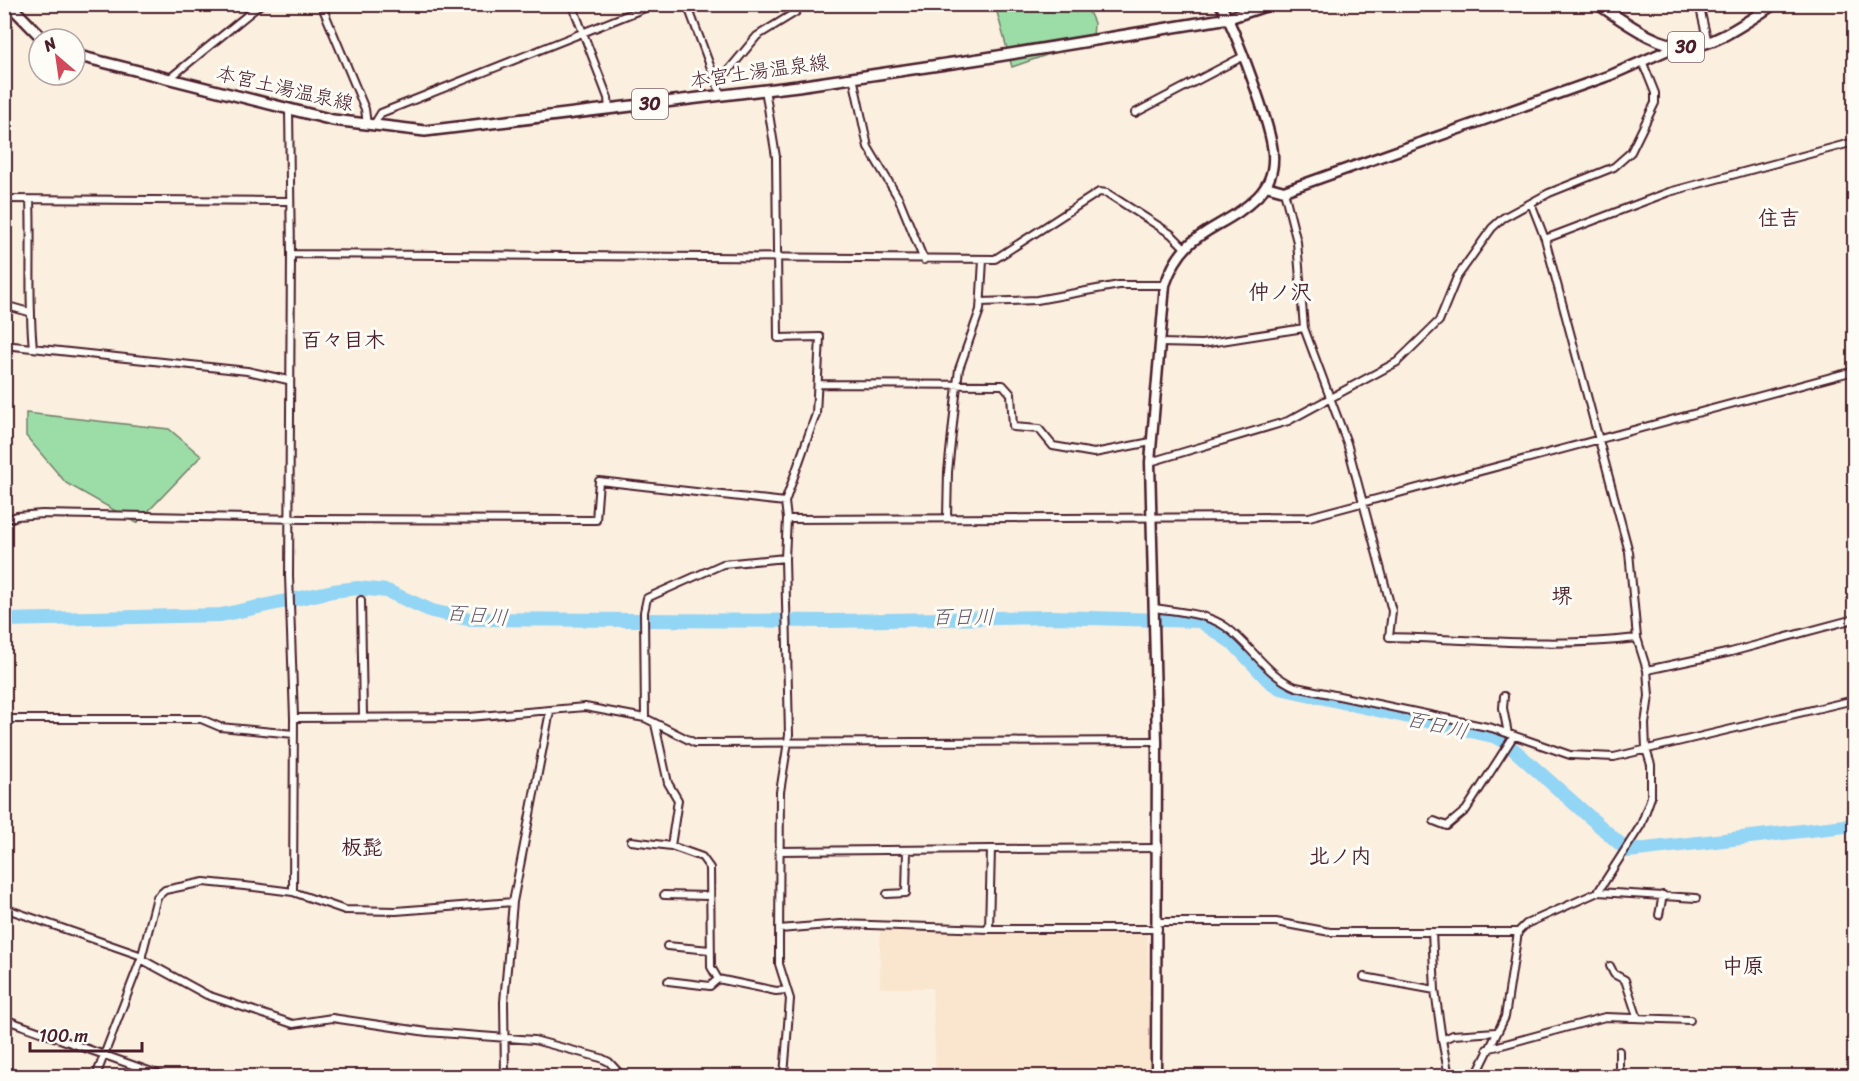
<svg xmlns="http://www.w3.org/2000/svg" width="1859" height="1081" viewBox="0 0 1859 1081" font-family="Sriracha,'Klee One',sans-serif">
	<style>
		.built { fill: #fae6ce }
		.green { fill: #9cdda7; stroke: #737e69; stroke-width: 1.5 }
		.lines { fill: none; stroke-linecap: round; stroke-linejoin: round }
		.river { stroke: #93d5f5; stroke-width: 14 }
		.street-casing { stroke: #4a1f2b; stroke-width: 10 }
		.secondary-casing { stroke: #4a1f2b; stroke-width: 13 }
		.primary-casing { stroke: #4a1f2b; stroke-width: 14 }
		.street { stroke: #fdfcf7; stroke-width: 6 }
		.secondary { stroke: #fdfcf7; stroke-width: 8 }
		.primary { stroke: #fdfcf7; stroke-width: 9 }
		.labels { text-anchor: middle; stroke-width: 6; stroke-linejoin: round; paint-order: stroke }
		.shield { fill: #fdfcf7; stroke: #806168; stroke-width: 1.5 }
		.shield-label { font-size: 18px; font-weight: bold; fill: #4a1f2b }
		.street-label { font-size: 20px; fill: #4a1f2b; stroke: #fdfcf7 }
		.neighbourhood-label { font-size: 21px; font-weight: bold; fill: #4a1f2b; stroke: #fdfcf7 }
		.water-label { font-size: 21px; font-style: italic; fill: #605668; stroke: #fdfcf7 }
	</style>
	<rect width="100%" height="100%" fill="#fbefdf"/>
	<filter id="ink" filterUnits="userSpaceOnUse"><feTurbulence type="fractalNoise" baseFrequency=".0167" numOctaves="2"/><feDisplacementMap in="SourceGraphic" scale="12" xChannelSelector="R" yChannelSelector="G"/><feConvolveMatrix kernelMatrix="1 2 1 2 8 2 1 2 1" color-interpolation-filters="sRGB"/></filter>
	<g filter="url(#ink)">
		<path class="built" d="M 880,931 L 1147,934 L 1151,1076 L 936,1076 L 932,988 L 880,988 Z"/>
		<path class="green" d="M 995,5 L 1086,5 L 1094,23 L 1093,39 L 1012,67 Z
			M 26,413 L 169,429 L 201,456 L 137,523 L 66,483 L 26,436 Z"/>
		<g class="lines">
			<path class="river" d="M 4,620 L 221,615 L 333,591 L 358,588 L 387,591 L 432,611 L 468,619 L 832,621 L 1052,617 L 1200,621 L 1234,644 L 1269,681 L 1280,688 L 1493,736 L 1504,741 L 1628,851 L 1854,825"/>
			<defs>
				<path id="street" d="M 321,4 L 365,109 L 367,125
					M 572,4 L 608,98 L 609,109
					M 687,4 L 721,95
					M 1699,4 L 1708,43
					M 853,77 L 868,147 L 899,199 L 924,260
					M 170,78 L 261,4
					M 718,83 L 757,36 L 796,12
					M 765,89 L 776,157 L 778,338 L 820,337 L 816,414 L 785,502 L 787,519 L 785,558 L 789,735 L 780,792 L 779,940 L 779,964 L 790,999 L 784,1076
					M 289,110 L 291,254 L 289,576 L 294,718 L 293,892
					M 1135,113 L 1242,57
					M 373,126 L 381,113 L 655,4
					M 1284,191 L 1297,242 L 1304,328 L 1347,443 L 1392,611 L 1389,637 C 1472,639 1555,648 1637,638
					M 4,199 L 289,201
					M 30,200 C 32,250 28,299 33,348
					M 1531,203 L 1545,239 L 1629,552 L 1637,638 L 1647,670 L 1649,696 L 1645,724 L 1646,749 L 1651,765 L 1651,797 L 1641,825 L 1598,892
					M 1545,239 L 1669,192 L 1854,142
					M 291,254 L 995,259 L 1099,192 L 1107,193 L 1171,234 L 1184,247
					M 981,302 L 1037,300 L 1119,285 L 1165,285
					M 4,305 L 29,312
					M 1160,343 L 1202,344 L 1304,328
					M 4,345 L 247,371 L 288,380
					M 819,384 L 1003,385 L 1011,394 L 1013,427 L 1039,429 L 1053,446 L 1094,453 L 1151,442
					M 1150,462 L 1288,421 L 1397,362 L 1439,321 L 1457,277 L 1492,228 L 1503,218 L 1549,193 L 1614,167 L 1631,152 L 1655,103 L 1655,93 L 1643,63
					M 947,517 L 948,472 L 957,385 L 959,369 L 980,310 L 983,260
					M 787,519 L 1309,517 L 1854,371
					M 4,521 L 17,516 L 42,514 L 304,519 L 596,520 L 599,481 L 785,502
					M 361,600 L 363,716
					M 1155,608 C 1179,612 1206,613 1226,627 C 1252,646 1265,674 1296,687 L 1492,728 L 1570,755 L 1614,757 L 1854,700
					M 1647,670 L 1731,652 L 1854,619
					M 1504,696 L 1503,708 L 1508,734
					M 294,718 L 469,717 L 585,707 L 645,718 L 695,743 L 1157,741
					M 645,718 L 644,612 L 647,598 L 723,564 L 785,558
					M 4,719 L 201,719 L 220,727 L 294,734
					M 655,724 L 668,783 L 678,800 L 671,846 L 702,857 L 710,868 L 711,967 L 718,979 L 776,991 L 786,990
					M 1434,821 L 1447,826 L 1466,810 L 1513,737
					M 631,841 L 671,846
					M 779,851 L 991,849
					M 887,894 L 906,893 L 907,851
					M 664,895 L 709,896
					M 4,908 L 142,956
					M 1659,915 L 1663,895
					M 1158,922 L 1276,922 L 1330,932 L 1518,932
					M 779,929 L 841,924 L 989,929 L 1158,929
					M 989,929 L 991,849 L 1158,848
					M 1432,932 L 1435,990 L 1442,1040
					M 667,946 L 710,950
					M 141,959 L 207,995 L 293,1024 L 332,1018 L 427,1032 L 534,1040 L 601,1058 L 609,1062 L 622,1076
					M 1610,966 L 1614,974 L 1625,980 L 1637,1016
					M 1364,977 L 1435,990
					M 668,981 L 710,986 L 718,979
					M 4,1019 L 163,1076
					M 1487,1049 L 1605,1017 L 1690,1020
					M 96,1076 L 141,959 L 157,897 L 165,890 L 204,882 L 254,887 L 293,892 L 345,910 L 396,911 L 513,902
					M 505,1076 L 504,1002 L 513,902 L 550,711
					M 1449,1076 L 1442,1040 L 1453,1035 L 1496,1032
					M 1476,1076 L 1505,1017 L 1518,932 L 1526,924 L 1598,892 L 1696,898
					M 1619,1076 L 1619,1051"/>
				<path id="secondary" d="M 1266,186 L 1284,191 L 1611,75 L 1675,47
					M 1156,1076 L 1157,741 L 1150,462 L 1165,285 C 1185,226 1221,233 1258,196 C 1269,185 1274,170 1273,154 C 1272,128 1235,28 1220,4"/>
				<path id="primary" d="M 9,4 L 43,39
					M 1598,4 C 1680,61 1692,60 1774,4
					M 75,55 L 333,120 L 425,131 L 798,86 L 986,58 L 1229,18 L 1271,4"/>
			</defs>
			<use href="#street" class="street-casing"/>
			<use href="#secondary" class="secondary-casing"/>
			<use href="#primary" class="primary-casing"/>
			<use href="#street" class="street"/>
			<use href="#secondary" class="secondary"/>
			<use href="#primary" class="primary"/>
		</g>
	</g>
	<g class="labels">
		<g class="shield">
			<rect x="1668" y="32" width="36" height="30" rx="4.5"/>
			<rect x="632" y="89" width="36" height="30" rx="4.5"/>
		</g>
		<g class="shield-label">
			<text x="1686" y="53">30</text>
			<text x="650" y="110">30</text>
		</g>
		<g class="street-label">
			<text transform="translate(759 71) rotate(-8)" y="7">本宮土湯温泉線</text>
			<text transform="translate(285 88) rotate(13)" y="7">本宮土湯温泉線</text>
		</g>
		<g class="neighbourhood-label">
			<text x="1779" y="225">住吉</text>
			<text x="1280" y="299">仲ノ沢</text>
			<text x="343" y="347">百々目木</text>
			<text x="1562" y="603">堺</text>
			<text x="362" y="854">板髭</text>
			<text x="1340" y="863">北ノ内</text>
			<text x="1743" y="973">中原</text>
		</g>
		<g class="water-label">
			<text transform="translate(477 615) rotate(5)" y="7">百日川</text>
			<text x="963" y="624">百日川</text>
			<text transform="translate(1437 725) rotate(13)" y="7">百日川</text>
		</g>
	</g>
	<rect width="1859" height="1081" fill="none" stroke="#fdfcf7" stroke-width="24"/>
	<rect x="12" y="12" width="1835" height="1057" fill="none" stroke="#4a1f2b" stroke-width="2" filter="url(#ink)"/>
	<g transform="translate(57 57) rotate(331)"><circle r="28" fill="#fdfcf7" stroke="#b5a4a5" stroke-width="1.5"/>
	<path d="M0-4.5L10 22L0 15L-10 22Z" fill="#d1495b"/>
	<text y="-9" font-size="16" font-weight="bold" text-anchor="middle" fill="#4a1f2b">N</text>
	</g>
	<path d="M30 1042v9h112v-9" fill="none" stroke="#4a1f2b" stroke-width="3"/>
	<text x="39" y="1042" font-size="18" fill="#4a1f2b" stroke="#fdfcf7" stroke-width="4.5" paint-order="stroke">100 m</text>
</svg>
